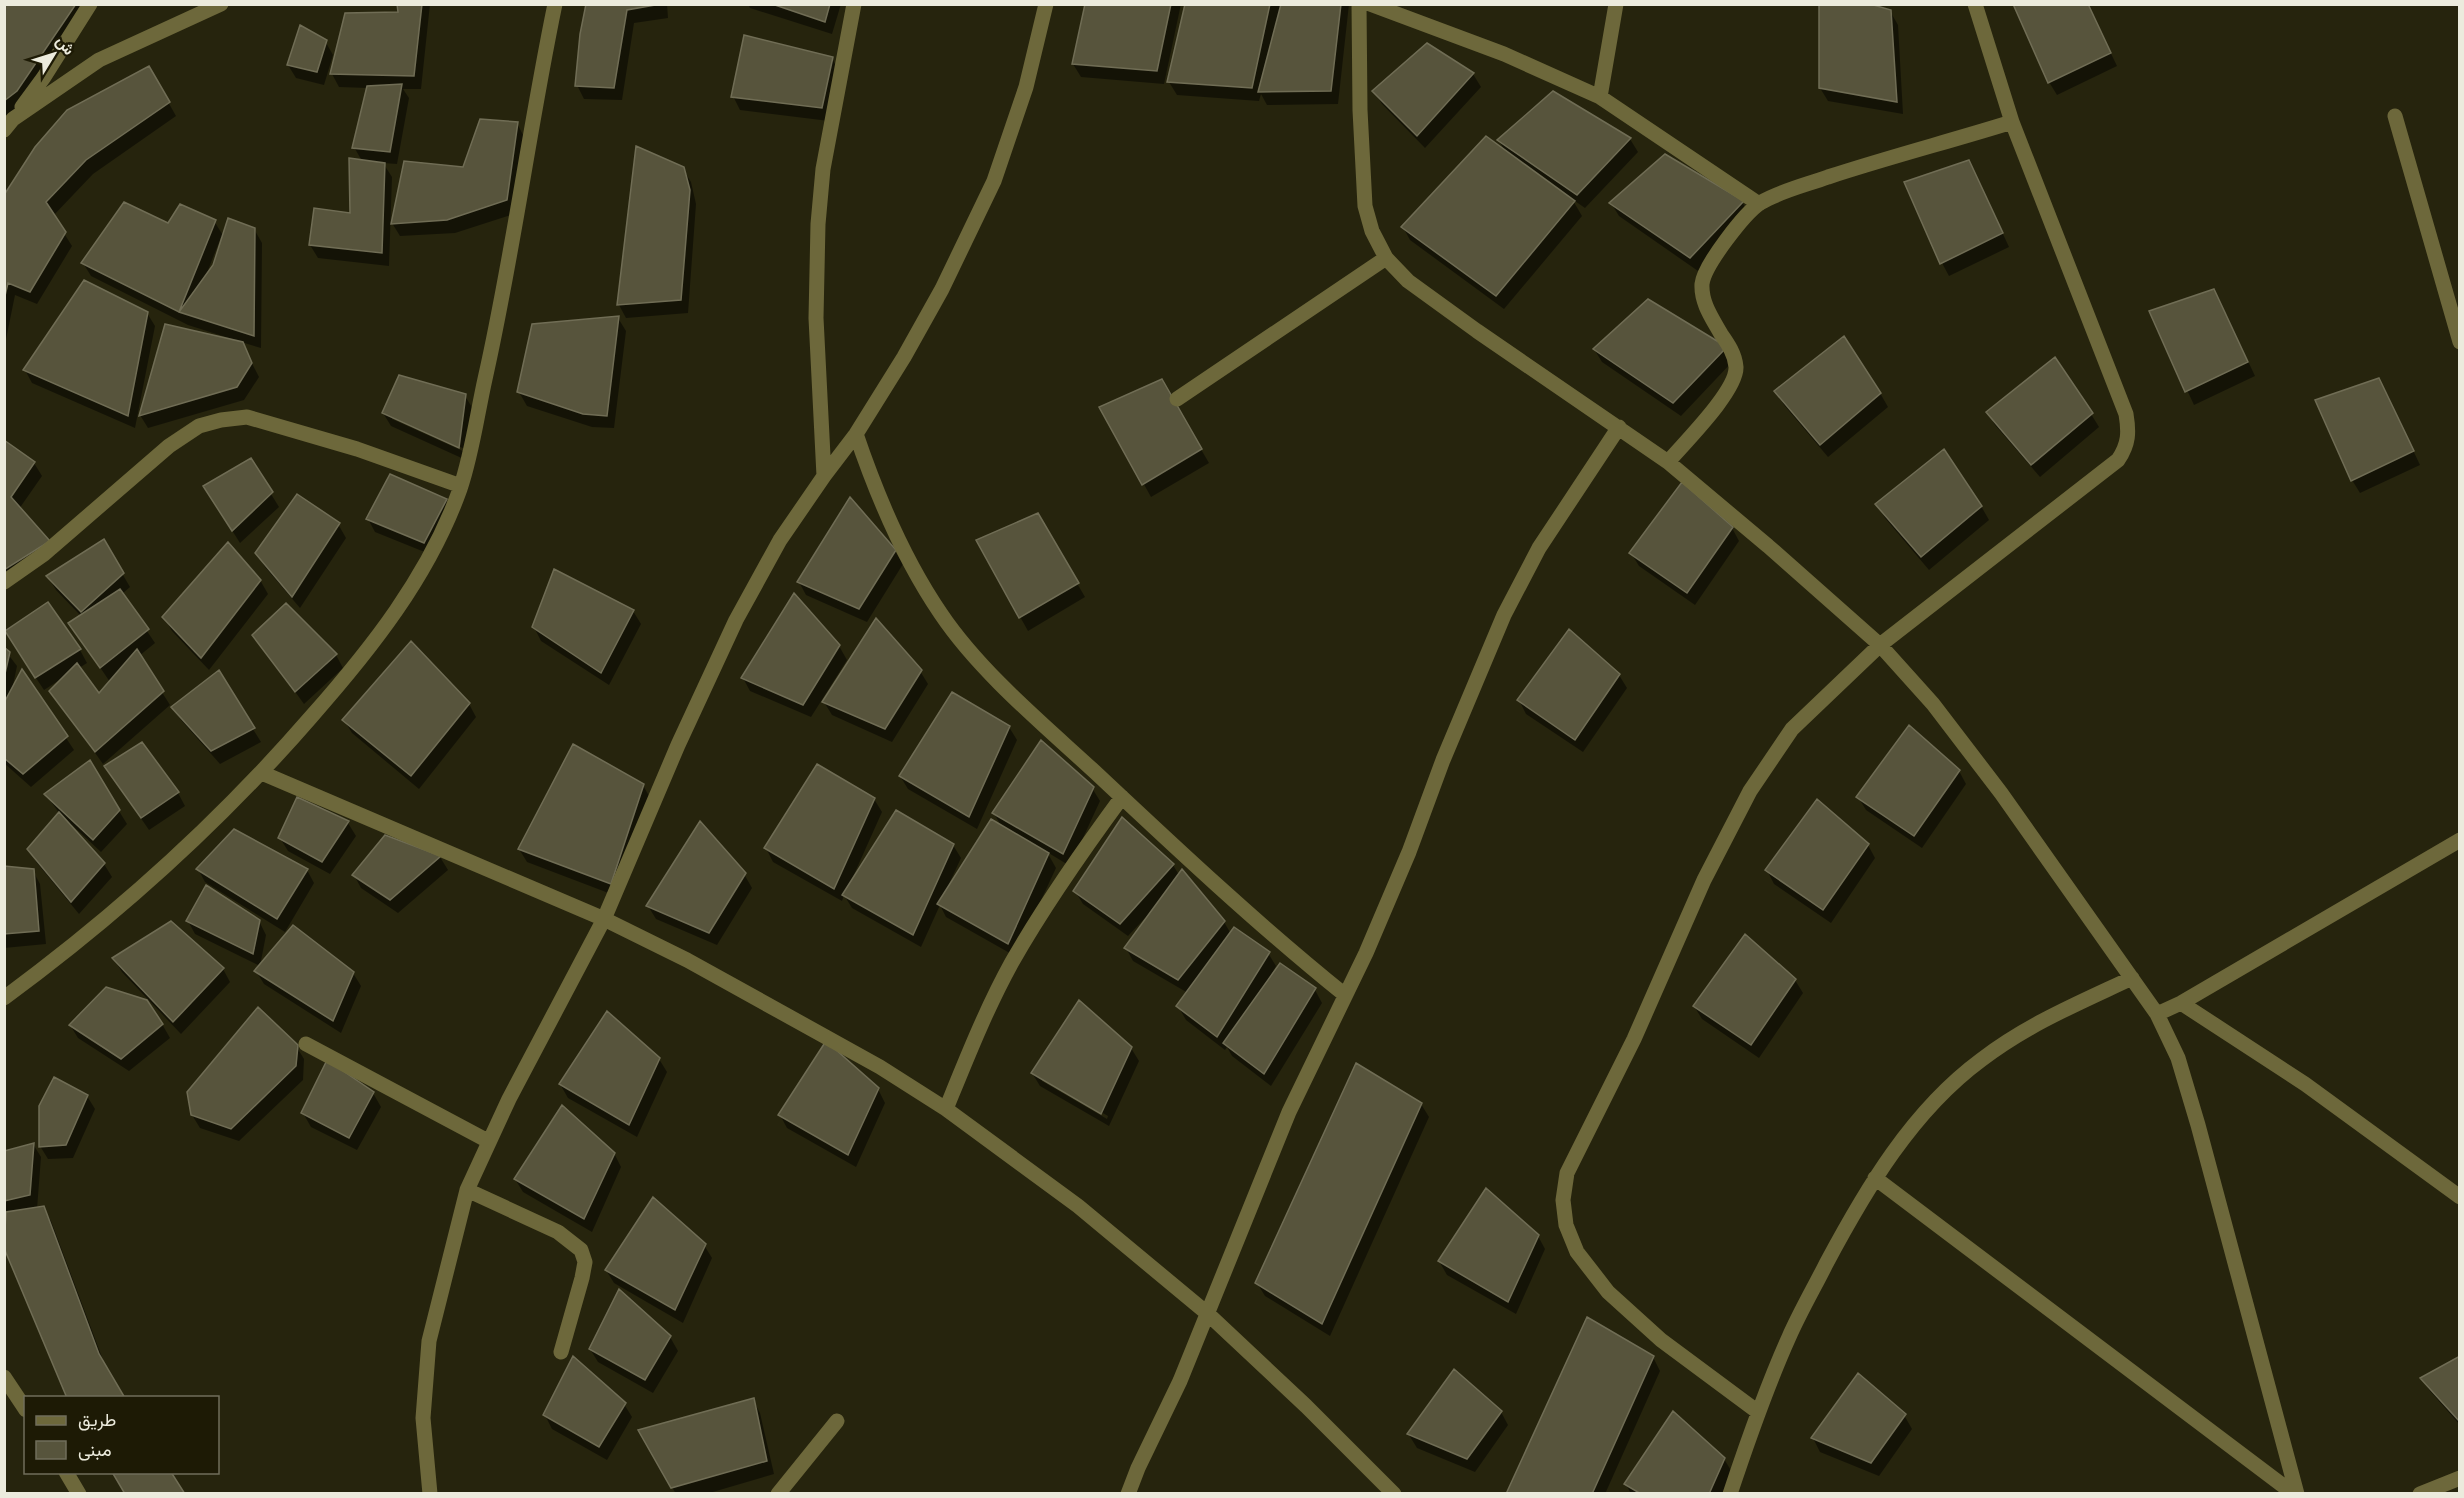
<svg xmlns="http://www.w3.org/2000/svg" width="2464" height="1498" viewBox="0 0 2464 1498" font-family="Poppins,Vazirmatn,sans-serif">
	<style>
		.shadow { fill: #0007; fill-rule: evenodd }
		.building { fill: #57543c; stroke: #706d55; stroke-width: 1.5 }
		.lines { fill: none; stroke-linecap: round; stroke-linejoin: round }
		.minor { stroke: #6d683b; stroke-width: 15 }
	</style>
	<rect width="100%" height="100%" fill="#26240d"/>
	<path class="shadow" d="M 4,4 L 84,4 L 24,105 L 4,120 Z
		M 399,4 L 430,4 L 421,89 L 403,89 L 409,98 L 397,164 L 383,163 L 392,177 L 389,266 L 318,258 L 310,245 L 352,215 L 362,161 L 354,147 L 368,88 L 339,87 L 332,74 L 399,13 Z
		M 587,4 L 667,4 L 668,18 L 634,23 L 622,100 L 584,99 L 577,85 Z
		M 748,4 L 841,4 L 832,34 L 750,8 Z
		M 1087,4 L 1181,4 L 1164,84 L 1081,77 L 1073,64 Z
		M 1186,4 L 1349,4 L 1338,104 L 1267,105 L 1261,94 L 1259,101 L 1177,95 L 1169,82 Z
		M 2087,4 L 2117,66 L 2057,95 L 2049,82 Z
		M 1890,11 L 1898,25 L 1903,114 L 1828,101 L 1820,88 Z
		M 325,41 L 333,55 L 324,85 L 296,78 L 288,65 Z
		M 1427,44 L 1473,74 L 1481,87 L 1425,148 L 1382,104 L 1374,91 Z
		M 832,58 L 839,72 L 829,121 L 740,110 L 733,96 Z
		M 149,68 L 176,116 L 93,174 L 53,216 L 72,246 L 37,304 L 15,295 L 4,349 L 4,198 Z
		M 1553,93 L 1630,139 L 1638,152 L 1585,208 L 1572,199 L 1582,216 L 1504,309 L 1410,240 L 1403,227 L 1506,152 L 1499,141 Z
		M 517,123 L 524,137 L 514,214 L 455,233 L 400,236 L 392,223 L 464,169 Z
		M 683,169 L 691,182 L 696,204 L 688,313 L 626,318 L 619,305 Z
		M 1976,176 L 2009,247 L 1949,276 L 1942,263 Z
		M 1742,202 L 1750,215 L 1698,271 L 1619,216 L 1611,203 Z
		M 214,221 L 224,237 L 254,229 L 262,243 L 261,348 L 241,342 L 259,377 L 244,400 L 148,428 L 140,415 L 232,339 L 188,325 L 91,276 L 83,263 L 169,225 ZM 221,237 L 223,238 L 215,266 L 205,278 Z
		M 2221,304 L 2255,376 L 2194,405 L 2151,312 Z
		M 147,313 L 155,326 L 135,428 L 32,383 L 25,370 Z
		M 618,318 L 626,331 L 614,428 L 592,427 L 527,406 L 519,392 Z
		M 1725,348 L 1733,361 L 1681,416 L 1602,362 L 1594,349 Z
		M 1161,381 L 1209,463 L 1151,497 L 1101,407 Z
		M 1776,392 L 1880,393 L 1888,407 L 1828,457 L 1784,405 Z
		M 2386,393 L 2420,465 L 2360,493 L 2352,480 Z
		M 465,396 L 473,409 L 466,460 L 391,426 L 383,413 ZM 392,416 L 467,450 L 465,452 L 392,419 Z
		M 1987,412 L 2091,414 L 2099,427 L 2040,477 L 1995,425 Z
		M 4,442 L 34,463 L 42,476 L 19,509 L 49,541 L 56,554 L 4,588 Z
		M 250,460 L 279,507 L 240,543 L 213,500 Z
		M 446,500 L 453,514 L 432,555 L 375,532 L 368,519 Z
		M 1877,505 L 1981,506 L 1989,520 L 1929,570 L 1885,518 Z
		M 1037,515 L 1085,597 L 1028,631 L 978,541 Z
		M 338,524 L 346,538 L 300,608 L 265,567 L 257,553 Z
		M 1732,528 L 1739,541 L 1695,605 L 1639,566 L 1631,553 Z
		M 103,541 L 130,587 L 122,594 L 155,643 L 139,656 L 170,705 L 103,764 L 51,691 L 61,679 L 44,690 L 14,645 L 80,650 L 87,663 L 79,668 L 98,695 L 110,682 L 70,623 L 81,616 L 56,590 L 48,577 Z
		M 895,551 L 903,564 L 867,622 L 806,595 L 799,582 Z
		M 260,580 L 268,594 L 209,670 L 172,631 L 164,617 Z
		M 633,611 L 641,624 L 609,685 L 541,641 L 534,627 Z
		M 254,635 L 336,655 L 343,668 L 304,704 Z
		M 839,646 L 847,660 L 811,717 L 750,691 L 743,678 Z
		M 4,649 L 17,666 L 12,690 L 22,671 L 74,750 L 31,787 L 4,763 Z
		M 920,671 L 928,684 L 892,742 L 832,715 L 824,702 Z
		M 218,673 L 261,742 L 220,764 L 181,720 L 173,707 Z
		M 1619,675 L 1627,688 L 1583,752 L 1526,714 L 1519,700 Z
		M 469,704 L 476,717 L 419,789 L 352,733 L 344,720 Z
		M 1009,727 L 1017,740 L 977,829 L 908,789 L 900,776 Z
		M 1959,771 L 1966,784 L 1922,848 L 1866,810 L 1858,797 Z
		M 114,779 L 178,793 L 185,806 L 149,830 Z
		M 643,785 L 650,798 L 619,897 L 527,862 L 519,849 Z
		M 1092,788 L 1100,801 L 1070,866 L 1047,852 L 1056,868 L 1015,956 L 946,917 L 940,905 L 921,947 L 852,908 L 844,895 L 842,901 L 773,862 L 766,848 L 874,799 L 882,812 L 852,879 L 953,845 L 961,858 L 949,884 L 951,885 L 1002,828 L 994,813 Z
		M 46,795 L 119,811 L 127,824 L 101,852 L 72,825 L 70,826 L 104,864 L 112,877 L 79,914 L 37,863 L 29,849 L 60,814 Z
		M 298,799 L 348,823 L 356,836 L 330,874 L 288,851 L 280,838 Z
		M 1122,820 L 1173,865 L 1179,875 L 1224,922 L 1231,934 L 1268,953 L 1276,966 L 1272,973 L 1315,990 L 1322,1003 L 1271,1086 L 1232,1056 L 1227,1047 L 1225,1050 L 1186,1020 L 1178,1006 L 1188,993 L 1133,961 L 1126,948 L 1147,919 L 1145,918 L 1128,936 L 1083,904 L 1075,891 Z
		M 386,837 L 440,857 L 448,870 L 398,913 L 361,888 L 354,875 Z
		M 1868,845 L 1875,858 L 1831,923 L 1774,884 L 1767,870 Z
		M 4,867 L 33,871 L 40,884 L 46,944 L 4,948 Z
		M 198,869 L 307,870 L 314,883 L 285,932 L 205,882 Z
		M 744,874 L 752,888 L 717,945 L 656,919 L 648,906 Z
		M 188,921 L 259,921 L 266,935 L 260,966 L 195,934 Z
		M 114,959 L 223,969 L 230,982 L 181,1034 L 122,972 Z
		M 256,971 L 353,973 L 361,986 L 341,1033 L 264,984 Z
		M 1795,980 L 1803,993 L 1759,1058 L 1702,1019 L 1694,1006 Z
		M 162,1024 L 170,1038 L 129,1071 L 78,1038 L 70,1025 Z
		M 296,1046 L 304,1059 L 303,1080 L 239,1141 L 200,1128 L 192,1115 Z
		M 1131,1048 L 1139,1061 L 1109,1126 L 1040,1086 L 1032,1073 ZM 1042,1078 L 1108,1116 L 1107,1119 L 1042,1081 Z
		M 659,1059 L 667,1072 L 637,1137 L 568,1098 L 560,1084 Z
		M 878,1089 L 885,1103 L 856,1167 L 787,1128 L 780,1115 Z
		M 373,1093 L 381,1107 L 357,1150 L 311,1127 L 303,1113 Z
		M 87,1096 L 95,1109 L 73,1158 L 48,1159 L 40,1146 Z
		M 1421,1104 L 1429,1117 L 1330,1336 L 1265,1296 L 1257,1283 Z
		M 33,1144 L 41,1157 L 37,1209 L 43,1208 L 51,1221 L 106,1368 L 4,1244 L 4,1219 L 7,1212 L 4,1209 L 4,1152 Z
		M 614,1153 L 621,1167 L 592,1232 L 523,1192 L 515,1179 Z
		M 1538,1236 L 1545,1249 L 1516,1314 L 1447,1275 L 1439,1261 Z
		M 704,1245 L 712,1258 L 683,1323 L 614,1283 L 606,1270 Z
		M 670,1337 L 678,1351 L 653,1393 L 598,1362 L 590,1349 Z
		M 1653,1357 L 1660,1371 L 1605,1494 L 1508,1494 Z
		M 2460,1358 L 2460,1425 L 2430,1391 L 2422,1378 Z
		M 753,1400 L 760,1413 L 774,1474 L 706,1494 L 676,1494 L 640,1431 Z
		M 624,1404 L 632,1417 L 607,1460 L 552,1429 L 545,1415 Z
		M 1501,1412 L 1508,1425 L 1475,1472 L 1417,1448 L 1409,1435 Z
		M 1904,1415 L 1912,1429 L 1879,1476 L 1820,1452 L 1813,1438 Z
		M 1724,1459 L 1732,1472 L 1722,1494 L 1631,1494 L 1626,1484 Z"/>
	<path class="building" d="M 4,4 L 76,4 L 17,91 L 4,101 Z
		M 397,4 L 422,4 L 414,76 L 330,74 L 345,13 L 398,12 Z
		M 586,4 L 661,4 L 627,10 L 614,88 L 575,86 L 580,34 Z
		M 772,4 L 830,4 L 825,22 Z
		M 1085,4 L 1171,4 L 1157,71 L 1072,64 Z
		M 1185,4 L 1270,4 L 1252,88 L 1167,82 Z
		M 1281,4 L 1341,4 L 1331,91 L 1258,92 Z
		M 1819,4 L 1870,4 L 1891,10 L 1897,102 L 1819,88 Z
		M 2013,4 L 2088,4 L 2111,53 L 2048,83 Z
		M 300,25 L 327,40 L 317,72 L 287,65 Z
		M 744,35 L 833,57 L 822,108 L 731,97 Z
		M 1427,43 L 1474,73 L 1417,136 L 1372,91 Z
		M 149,66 L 170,102 L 86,160 L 46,202 L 66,232 L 30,292 L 8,283 L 4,300 L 4,195 L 35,147 L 67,110 Z
		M 402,84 L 390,152 L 352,148 L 367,86 Z
		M 1553,91 L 1631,138 L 1577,195 L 1497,140 Z
		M 480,119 L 518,122 L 507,200 L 447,220 L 391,224 L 404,161 L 463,167 Z
		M 1486,136 L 1575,201 L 1496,296 L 1401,227 Z
		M 636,146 L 684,167 L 690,190 L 681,300 L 617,305 Z
		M 1665,154 L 1744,201 L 1690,258 L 1609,203 Z
		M 349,158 L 385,163 L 382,253 L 309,245 L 314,208 L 350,213 Z
		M 1969,160 L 2003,233 L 1940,264 L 1904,182 Z
		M 124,202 L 168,223 L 180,204 L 216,220 L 179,312 L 81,263 Z
		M 228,218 L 255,228 L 254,336 L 179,312 L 213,265 Z
		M 84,280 L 148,312 L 128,416 L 23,370 Z
		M 2214,289 L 2248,362 L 2185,392 L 2149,311 Z
		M 1648,299 L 1727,347 L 1673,403 L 1593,349 Z
		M 619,316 L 607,416 L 583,414 L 517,392 L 532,324 Z
		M 165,324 L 243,342 L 252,363 L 237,387 L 139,416 Z
		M 1844,336 L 1881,393 L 1820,445 L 1774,391 Z
		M 2055,357 L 2093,413 L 2031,465 L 1986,412 Z
		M 399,375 L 466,394 L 459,448 L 382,413 Z
		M 2379,378 L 2414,451 L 2351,481 L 2315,400 Z
		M 1162,379 L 1202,449 L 1142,485 L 1099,407 Z
		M 4,440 L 35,462 L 11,497 L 50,541 L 4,570 Z
		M 1944,449 L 1982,506 L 1921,557 L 1875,504 Z
		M 251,458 L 273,492 L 232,531 L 203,486 Z
		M 390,474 L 447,499 L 424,543 L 366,519 Z
		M 1682,482 L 1733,527 L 1687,593 L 1629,553 Z
		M 297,494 L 340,523 L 292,597 L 255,553 Z
		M 850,497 L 896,550 L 859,609 L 797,582 Z
		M 1038,513 L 1079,583 L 1019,618 L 976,540 Z
		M 104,539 L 124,573 L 81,612 L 46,576 Z
		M 228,542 L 261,580 L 201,658 L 162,617 Z
		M 554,569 L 634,610 L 601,673 L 532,627 Z
		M 120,589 L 149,629 L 100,668 L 68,623 Z
		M 794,593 L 840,645 L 803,705 L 741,678 Z
		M 48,602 L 81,649 L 35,678 L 5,631 Z
		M 286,603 L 337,654 L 295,692 L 252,635 Z
		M 876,618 L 922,670 L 885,729 L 822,702 Z
		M 1569,629 L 1620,674 L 1575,740 L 1517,700 Z
		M 411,641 L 470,703 L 411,776 L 342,720 Z
		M 4,647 L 10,652 L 4,678 Z
		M 137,649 L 164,691 L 95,752 L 49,691 L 77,663 L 99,693 Z
		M 22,669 L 68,736 L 23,774 L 4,758 L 4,703 Z
		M 219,670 L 255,728 L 211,751 L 171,707 Z
		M 952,692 L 1010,726 L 969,817 L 899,776 Z
		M 1909,725 L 1960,770 L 1914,836 L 1856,797 Z
		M 1041,740 L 1094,787 L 1063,854 L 992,813 Z
		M 142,742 L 179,792 L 141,818 L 104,766 Z
		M 573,744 L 644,784 L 611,884 L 518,849 Z
		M 90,760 L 120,810 L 93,840 L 44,794 Z
		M 817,764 L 875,798 L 834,889 L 764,848 Z
		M 297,797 L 349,821 L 322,862 L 278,838 Z
		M 1817,799 L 1869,844 L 1823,910 L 1765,870 Z
		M 896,810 L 954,844 L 913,935 L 842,895 Z
		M 59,812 L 105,863 L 71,902 L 27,849 Z
		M 1122,817 L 1174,864 L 1120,924 L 1073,891 Z
		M 991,819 L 1049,853 L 1008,944 L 937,904 Z
		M 700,821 L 746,873 L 709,933 L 646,906 Z
		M 234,829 L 308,869 L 277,919 L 196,869 Z
		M 385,835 L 441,856 L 390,900 L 352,875 Z
		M 4,866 L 34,869 L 39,931 L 4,934 Z
		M 1182,869 L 1225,921 L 1178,980 L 1124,948 Z
		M 206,885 L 260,920 L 253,954 L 186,921 Z
		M 171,921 L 224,968 L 173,1022 L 112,958 Z
		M 293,925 L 354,972 L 333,1021 L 254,971 Z
		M 1234,927 L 1270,952 L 1217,1037 L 1176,1006 Z
		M 1745,934 L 1796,979 L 1751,1045 L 1693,1006 Z
		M 1280,963 L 1316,988 L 1264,1074 L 1223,1043 Z
		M 106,987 L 147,1000 L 163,1024 L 121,1059 L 69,1025 Z
		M 1079,1000 L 1132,1047 L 1101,1114 L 1031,1073 Z
		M 258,1007 L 298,1045 L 296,1066 L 231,1129 L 191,1115 L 187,1092 Z
		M 607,1011 L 660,1058 L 629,1125 L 559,1084 Z
		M 826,1041 L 879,1088 L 848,1155 L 778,1115 Z
		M 327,1060 L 374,1092 L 349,1138 L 301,1113 Z
		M 1356,1063 L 1422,1103 L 1322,1324 L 1255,1283 Z
		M 54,1077 L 88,1095 L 66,1145 L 39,1147 L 39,1106 Z
		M 562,1105 L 615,1153 L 584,1219 L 514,1179 Z
		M 34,1143 L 30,1195 L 4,1201 L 4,1151 Z
		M 1486,1188 L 1539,1235 L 1508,1302 L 1438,1261 Z
		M 653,1197 L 706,1244 L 675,1310 L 605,1270 Z
		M 44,1206 L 99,1354 L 125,1398 L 67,1398 L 4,1248 L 6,1212 Z
		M 619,1289 L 671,1336 L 645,1380 L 589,1349 Z
		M 1587,1317 L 1654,1356 L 1592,1494 L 1506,1494 Z
		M 573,1356 L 626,1403 L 599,1447 L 543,1415 Z
		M 2460,1356 L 2460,1422 L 2420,1378 Z
		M 1454,1369 L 1502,1411 L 1467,1459 L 1407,1434 Z
		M 1858,1373 L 1906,1414 L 1871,1463 L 1811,1438 Z
		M 754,1398 L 767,1461 L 671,1488 L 638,1430 Z
		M 1673,1411 L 1725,1458 L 1709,1494 L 1641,1494 L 1624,1484 Z
		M 112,1472 L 171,1472 L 185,1494 L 125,1494 Z"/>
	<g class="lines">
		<path class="minor" d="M 1359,4 L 1360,110 L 1365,206 L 1372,231 L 1386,258 L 1408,281 L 1477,331 L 1668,462 L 1768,546 L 1880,645 L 1933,704 L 2001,793 L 2157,1014 L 2178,1058 L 2198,1125 L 2297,1494
			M 1370,4 L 1504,54 L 1600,97 L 1759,204
			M 1600,97 L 1616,4
			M 22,107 L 44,77 L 90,4
			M 2395,116 L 2460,342
			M 4,130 L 13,119 L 99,60 L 221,4
			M 1177,399 L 1386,258
			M 856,434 C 877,496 904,560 941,614 C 980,672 1044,725 1095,772 C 1177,849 1258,925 1345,995
			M 1668,462 C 1684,443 1737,391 1736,367 C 1735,354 1728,344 1721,334 C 1712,318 1701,303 1702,284 C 1704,265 1745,213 1760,203 C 1780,191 1806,185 1828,177 C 1889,157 1951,141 2012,122
			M 824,476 L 816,318 L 818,224 L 823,169 L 854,4
			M 4,582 L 44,554 L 169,446 L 199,426 L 221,420 L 247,417 L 357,449 L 461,486
			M 262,773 L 604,919 L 687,960 L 880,1067 L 946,1109 L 1078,1206 L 1208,1314 L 1306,1406 L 1394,1494
			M 4,998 C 117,915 220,822 311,717 C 371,649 429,576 460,489 C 472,454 477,415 485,379 C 513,255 529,129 555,4
			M 2181,1003 L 2305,1084 L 2460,1197
			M 2157,1014 L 2181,1003 L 2460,840
			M 306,1044 L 488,1141
			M 946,1109 C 966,1060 986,1009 1012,962 C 1045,904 1083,850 1122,797
			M 1875,1178 L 2294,1494
			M 467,1190 L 558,1232 L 581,1250 L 585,1262 L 582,1278 L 561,1352
			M 4,1377 L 26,1410
			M 1758,1412 L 1661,1340 L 1608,1292 L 1577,1252 L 1566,1225 L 1563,1200 L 1567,1173 L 1634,1039 L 1704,880 L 1750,791 L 1792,729 L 1880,645 L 2118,460 C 2129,444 2129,432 2126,414 L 2012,122 L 1975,4
			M 66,1472 L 79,1494
			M 430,1494 L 423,1418 L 429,1341 L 467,1190 L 509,1099 L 604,919 L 678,745 L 736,620 L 780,540 L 824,476 L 856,434 L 904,357 L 942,289 L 994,181 L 1026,87 L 1046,4
			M 778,1494 L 837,1421
			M 1128,1494 L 1138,1468 L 1180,1381 L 1289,1112 L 1366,953 L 1409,852 L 1443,760 L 1504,615 L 1539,548 L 1619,427
			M 1730,1494 C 1748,1440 1766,1388 1789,1337 C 1800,1312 1814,1288 1826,1264 C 1866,1189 1912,1111 1981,1060 C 2028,1024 2079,1003 2132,978
			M 2420,1494 L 2460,1478"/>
	</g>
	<rect width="2464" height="1498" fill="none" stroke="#ecebdd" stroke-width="12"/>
	<rect x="24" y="1396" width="195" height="78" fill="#1d1a05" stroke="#706e5b" stroke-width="1.5"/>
	<rect x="36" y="1416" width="30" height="9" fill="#6d683b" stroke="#706e5b" stroke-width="1.5"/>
	<text x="78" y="1426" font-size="18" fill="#ecebdd">طريق</text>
	<rect x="36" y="1441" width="30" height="18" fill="#57543c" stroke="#706e5b" stroke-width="1.5"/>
	<text x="78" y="1456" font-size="18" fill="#ecebdd">مبنى</text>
	<g transform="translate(54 54) rotate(52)" stroke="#1d1a05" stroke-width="4.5" paint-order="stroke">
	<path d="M0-4.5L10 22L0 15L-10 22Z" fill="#ecebdd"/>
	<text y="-9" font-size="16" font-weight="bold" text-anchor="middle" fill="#ecebdd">ش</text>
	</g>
</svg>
